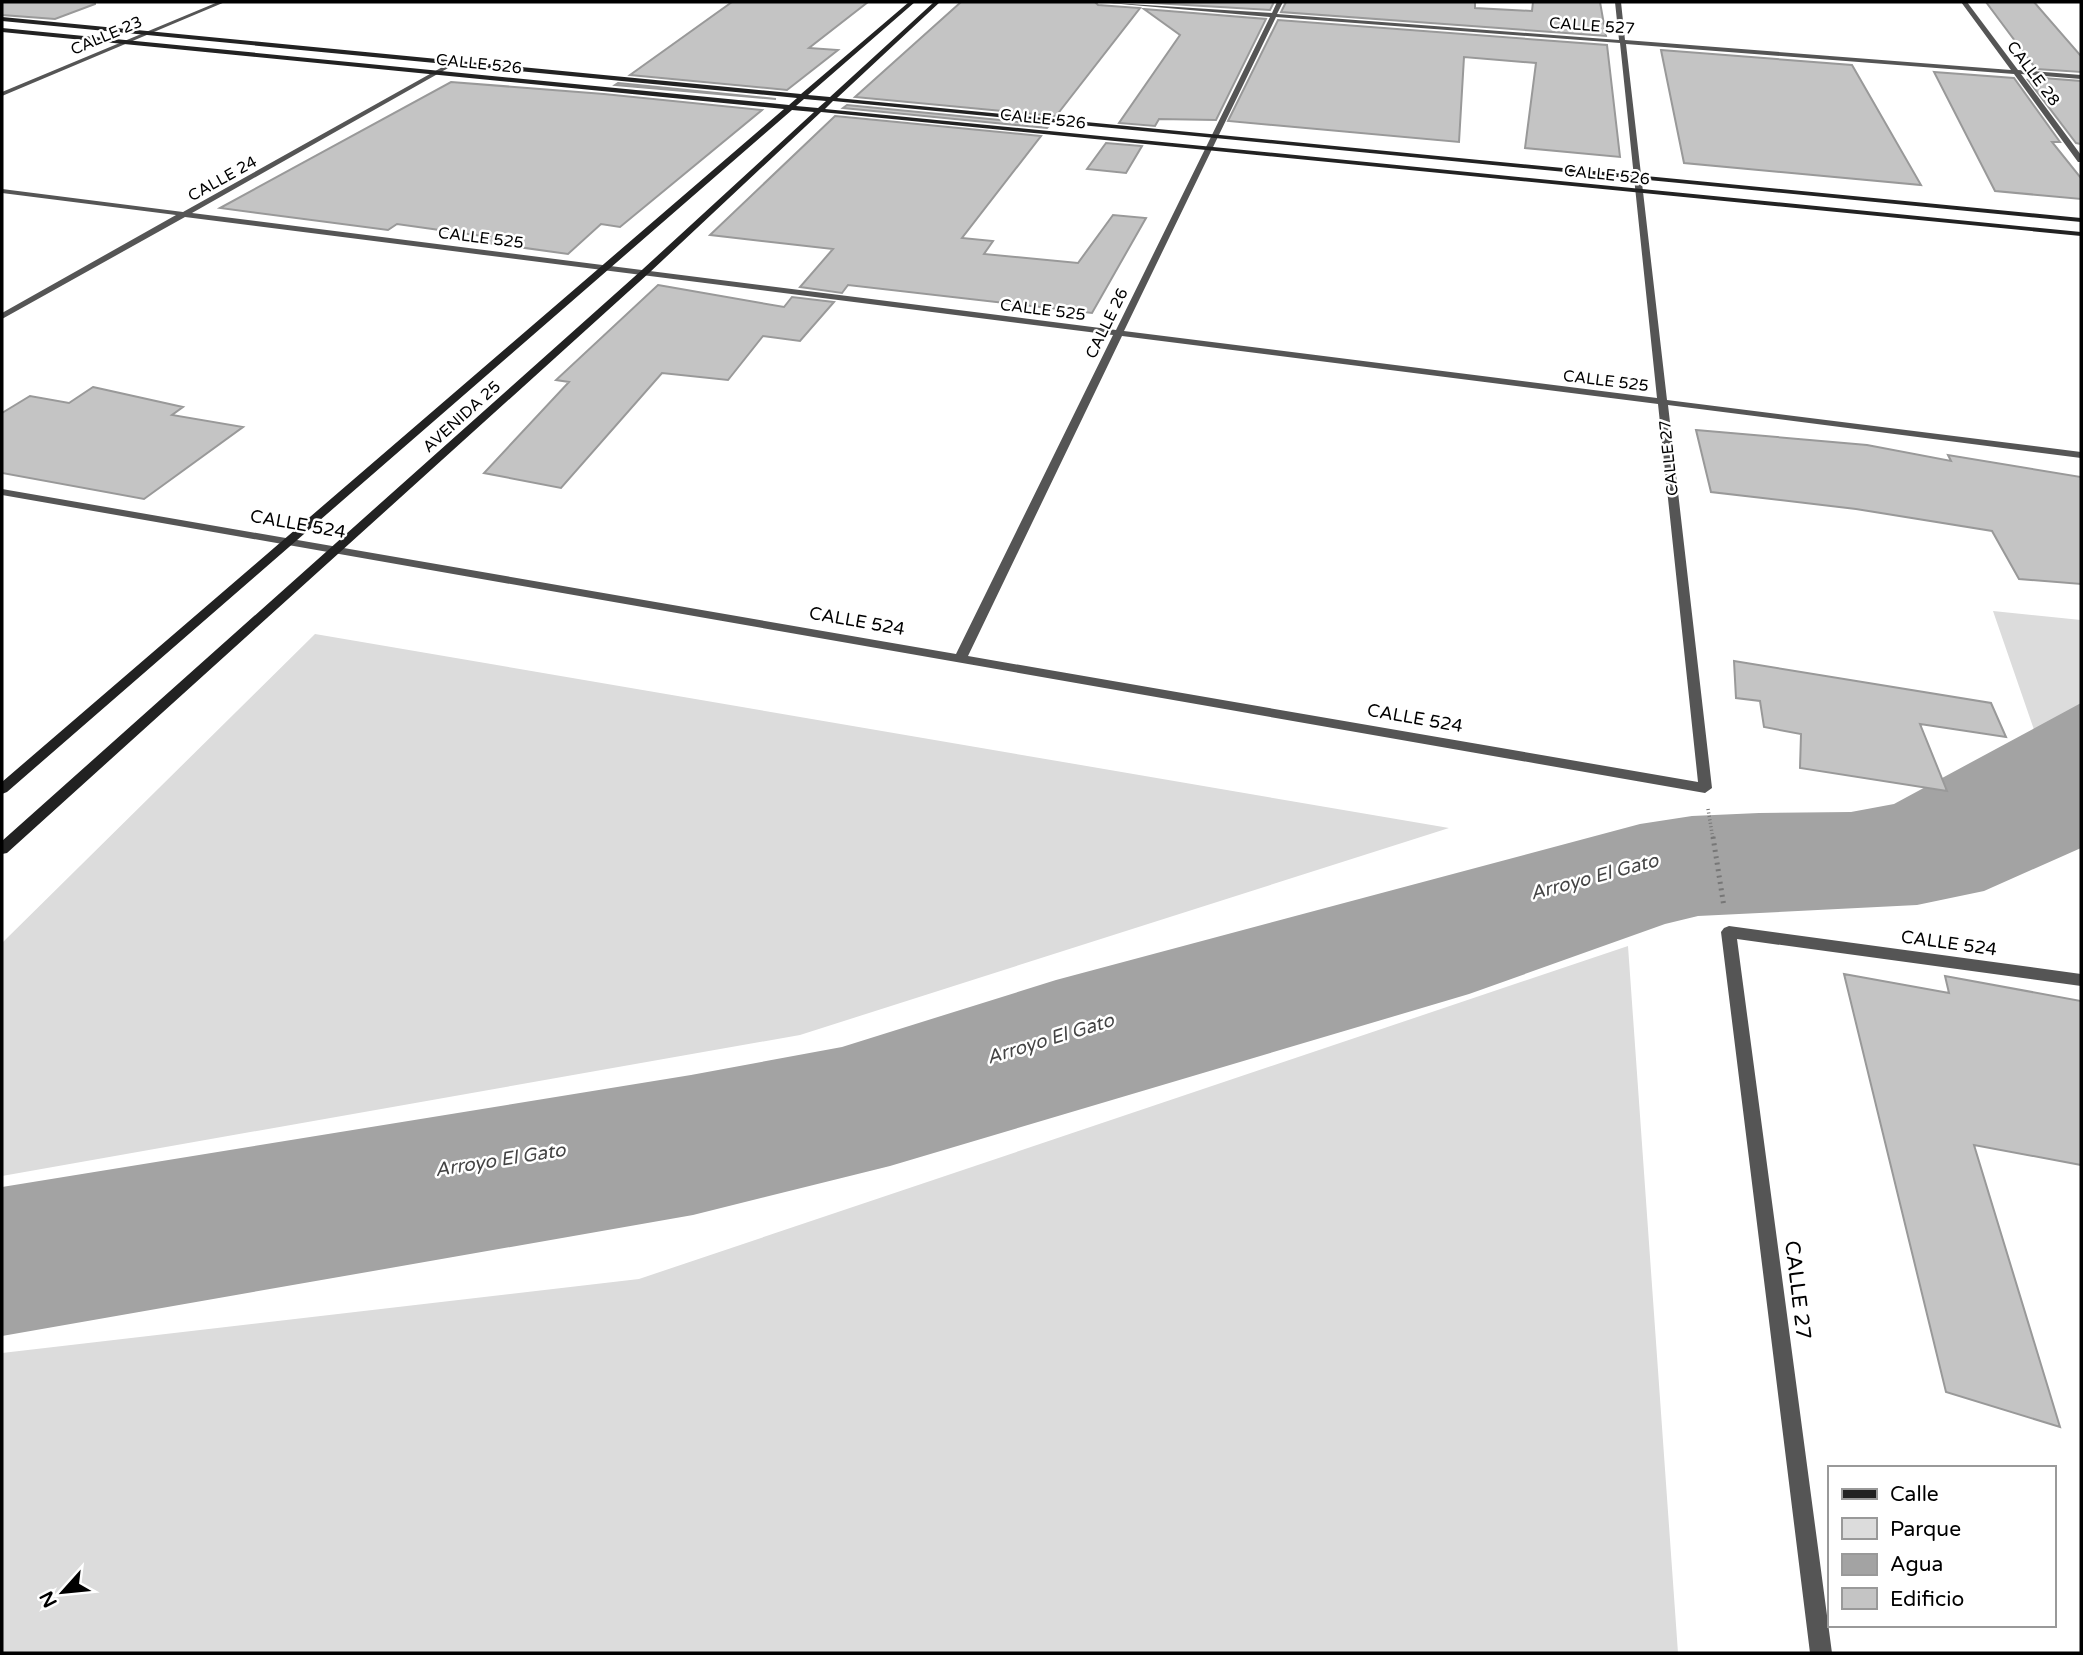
<svg xmlns="http://www.w3.org/2000/svg" width="2083" height="1655" viewBox="0 0 2083 1655" font-family="'Varela Round',sans-serif">
	<style>
		.green { fill: #dcdcdc }
		.water { fill: #a3a3a3 }
		.building { fill: #c4c4c4; stroke: #999; stroke-width: 2 }
		.lines { fill: none; stroke-linecap: round; stroke-linejoin: round }
		.path-far1 { stroke: #777; stroke-width: 3.5; stroke-dasharray: 1 2.5; stroke-linecap: butt }
		.path { stroke: #777; stroke-width: 5; stroke-dasharray: 2 4.5; stroke-linecap: butt }
		.street { fill: #555; fill-rule: evenodd }
		.secondary { fill: #222; fill-rule: evenodd }
		.labels { text-anchor: middle; stroke-width: 5; stroke-linejoin: round; paint-order: stroke }
		.far-street-label { font-size: 16px; fill: #000; stroke: #fff }
		.street-label { font-size: 18px; fill: #000; stroke: #fff }
		.water-label { font-size: 19px; font-style: italic; fill: #444; stroke: #fff }
		.near-street-label { font-size: 21px; fill: #000; stroke: #fff }
	</style>
	<rect width="100%" height="100%" fill="#fff"/>
	<path class="green" d="M 1993,611 L 2081,620 L 2081,754 L 2040,747 Z
		M 315,634 L 1449,828 L 800,1035 L 2,1176 L 2,943 Z
		M 1628,946 L 1678,1653 L 2,1653 L 2,1353 L 639,1279 Z"/>
	<path class="water" d="M 2081,703 L 2081,848 L 1984,891 L 1917,905 L 1698,916 L 1665,924 L 1469,994 L 890,1166 L 693,1215 L 2,1336 L 2,1187 L 691,1075 L 842,1047 L 1056,980 L 1640,824 L 1692,816 L 1759,813 L 1851,812 L 1894,804 Z"/>
	<path class="building" d="M 2,2 L 95,2 L 95,4 L 55,19 L 2,15 Z
		M 732,2 L 868,2 L 809,48 L 838,50 L 787,90 L 630,75 Z
		M 961,2 L 1095,2 L 1098,5 L 1140,8 L 1056,116 L 855,97 Z
		M 1136,2 L 1274,2 L 1270,10 Z
		M 1286,2 L 1475,2 L 1475,8 L 1532,11 L 1533,2 L 1600,2 L 1606,36 L 1281,12 Z
		M 1986,2 L 2034,2 L 2081,56 L 2081,72 L 2036,69 Z
		M 1144,9 L 1266,19 L 1216,120 L 1159,119 L 1155,126 L 1119,123 L 1180,35 Z
		M 1278,20 L 1607,45 L 1620,157 L 1525,148 L 1536,63 L 1464,57 L 1459,142 L 1228,121 Z
		M 1661,50 L 1852,65 L 1921,185 L 1684,163 Z
		M 1934,72 L 2014,78 L 2060,142 L 2052,142 L 2081,178 L 2081,199 L 1995,191 Z
		M 2043,78 L 2081,81 L 2081,144 L 2076,143 L 2028,80 L 2045,81 Z
		M 451,82 L 604,94 L 762,110 L 620,227 L 601,224 L 568,254 L 482,242 L 489,237 L 397,224 L 388,230 L 220,208 Z
		M 618,83 L 776,99 L 615,85 Z
		M 847,105 L 1050,125 L 1047,128 L 843,108 Z
		M 835,116 L 1041,136 L 962,238 L 993,241 L 984,254 L 1078,263 L 1113,215 L 1146,218 L 1092,313 L 848,285 L 842,293 L 800,287 L 833,249 L 710,235 Z
		M 1106,143 L 1142,146 L 1126,173 L 1087,169 Z
		M 658,285 L 784,307 L 792,297 L 834,302 L 800,341 L 763,336 L 728,380 L 662,373 L 561,488 L 484,473 L 569,382 L 556,380 Z
		M 93,387 L 183,407 L 172,415 L 243,427 L 144,499 L 2,473 L 2,413 L 30,396 L 69,403 Z
		M 1696,430 L 1867,445 L 1951,461 L 1948,455 L 2081,477 L 2081,584 L 2019,579 L 1992,531 L 1856,509 L 1711,492 Z
		M 1734,661 L 1991,703 L 2006,737 L 1920,724 L 1947,791 L 1800,768 L 1801,734 L 1764,727 L 1760,701 L 1736,698 Z
		M 1844,974 L 1949,993 L 1945,976 L 2081,1001 L 2081,1165 L 1974,1145 L 2060,1427 L 1946,1392 Z"/>
	<g class="lines">
		<path class="path-far1" d="M 1708,809 L 1713,839"/>
		<path class="path" d="M 1713,837 L 1724,907"/>
		<path class="street" d="M 218,2 L 225,2 L 2,96 L 2,92 Z
			M 1098,2 L 1272,13 L 1277,2 L 1283,2 L 1277,14 L 1619,40 L 1615,2 L 1621,2 L 1625,40 L 2011,70 L 1961,2 L 1967,2 L 2018,70 L 2081,75 L 2081,79 L 2021,74 L 2081,155 L 2081,162 L 2078,162 L 2014,74 L 1626,44 L 1667,400 L 2081,452 L 2081,458 L 1668,405 L 1712,788 L 1705,793 L 2,495 L 2,489 L 956,654 L 1113,335 L 185,217 L 2,319 L 2,313 L 176,215 L 2,193 L 2,189 L 183,212 L 455,60 L 457,63 L 192,213 L 1116,330 L 1270,17 ZM 1276,17 L 1620,43 L 1657,398 L 1124,331 ZM 1122,336 L 1658,404 L 1698,782 L 968,656 Z
			M 1729,926 L 2081,974 L 2081,986 L 1737,939 L 1832,1653 L 1810,1653 L 1721,932 L 1724,928 Z"/>
		<path class="secondary" d="M 909,2 L 915,2 L 808,95 L 830,97 L 934,2 L 940,2 L 837,98 L 2081,218 L 2081,222 L 833,101 L 825,109 L 2081,232 L 2081,236 L 821,112 L 649,273 L 7,853 L 2,854 L 2,841 L 643,269 L 814,112 L 792,110 L 7,792 L 2,794 L 2,782 L 784,109 L 2,32 L 2,28 L 789,105 L 797,98 L 2,21 L 2,17 L 801,94 ZM 804,99 L 826,101 L 818,108 L 796,106 Z"/>
	</g>
	<g class="labels">
		<g class="far-street-label">
			<text transform="translate(1592 25) rotate(4)" y="6">CALLE 527</text>
			<text transform="translate(106 35) rotate(-23)" y="6">CALLE 23</text>
			<text transform="translate(479 63) rotate(6)" y="6">CALLE 526</text>
			<text transform="translate(2034 73) rotate(53)" y="6">CALLE 28</text>
			<text transform="translate(1043 118) rotate(6)" y="6">CALLE 526</text>
			<text transform="translate(1607 174) rotate(6)" y="6">CALLE 526</text>
			<text transform="translate(222 178) rotate(-29)" y="6">CALLE 24</text>
			<text transform="translate(481 237) rotate(7)" y="6">CALLE 525</text>
			<text transform="translate(1043 309) rotate(7)" y="6">CALLE 525</text>
			<text transform="translate(1106 323) rotate(-64)" y="6">CALLE 26</text>
			<text transform="translate(1606 380) rotate(7)" y="6">CALLE 525</text>
			<text transform="translate(461 416) rotate(-42)" y="6">AVENIDA 25</text>
			<text transform="translate(1668 458) rotate(-96)" y="6">CALLE 27</text>
		</g>
		<g class="street-label">
			<text transform="translate(298 524) rotate(10)" y="6">CALLE 524</text>
			<text transform="translate(857 621) rotate(10)" y="6">CALLE 524</text>
			<text transform="translate(1415 718) rotate(10)" y="6">CALLE 524</text>
			<text transform="translate(1949 943) rotate(8)" y="6">CALLE 524</text>
		</g>
		<g class="water-label">
			<text transform="translate(1594 876) rotate(-15)" y="7">Arroyo El Gato</text>
			<text transform="translate(1050 1038) rotate(-17)" y="7">Arroyo El Gato</text>
			<text transform="translate(500 1159) rotate(-9)" y="7">Arroyo El Gato</text>
		</g>
		<g class="near-street-label">
			<text transform="translate(1798 1290) rotate(83)" y="7">CALLE 27</text>
		</g>
	</g>
	<rect width="2083" height="1655" fill="none" stroke="#000000" stroke-width="7"/>
	<rect x="1828" y="1466" width="228" height="161" fill="#ffffff" stroke="#999999" stroke-width="2"/>
	<rect x="1842" y="1489" width="35" height="10" fill="#222222" stroke="#999999" stroke-width="2"/>
	<text x="1890" y="1501" font-size="21" fill="#000000">Calle</text>
	<rect x="1842" y="1518" width="35" height="21" fill="#dcdcdc" stroke="#999999" stroke-width="2"/>
	<text x="1890" y="1536" font-size="21" fill="#000000">Parque</text>
	<rect x="1842" y="1554" width="35" height="21" fill="#a3a3a3" stroke="#999999" stroke-width="2"/>
	<text x="1890" y="1571" font-size="21" fill="#000000">Agua</text>
	<rect x="1842" y="1588" width="35" height="21" fill="#c4c4c4" stroke="#999999" stroke-width="2"/>
	<text x="1890" y="1606" font-size="21" fill="#000000">Edificio</text>
	<g transform="translate(63 1592) rotate(243)" stroke="#ffffff" stroke-width="5" paint-order="stroke">
	<path d="M0-5L12 26L0 18L-12 26Z" fill="#000000"/>
	<text y="-10" font-size="19" font-weight="bold" text-anchor="middle" fill="#000000">N</text>
	</g>
</svg>
